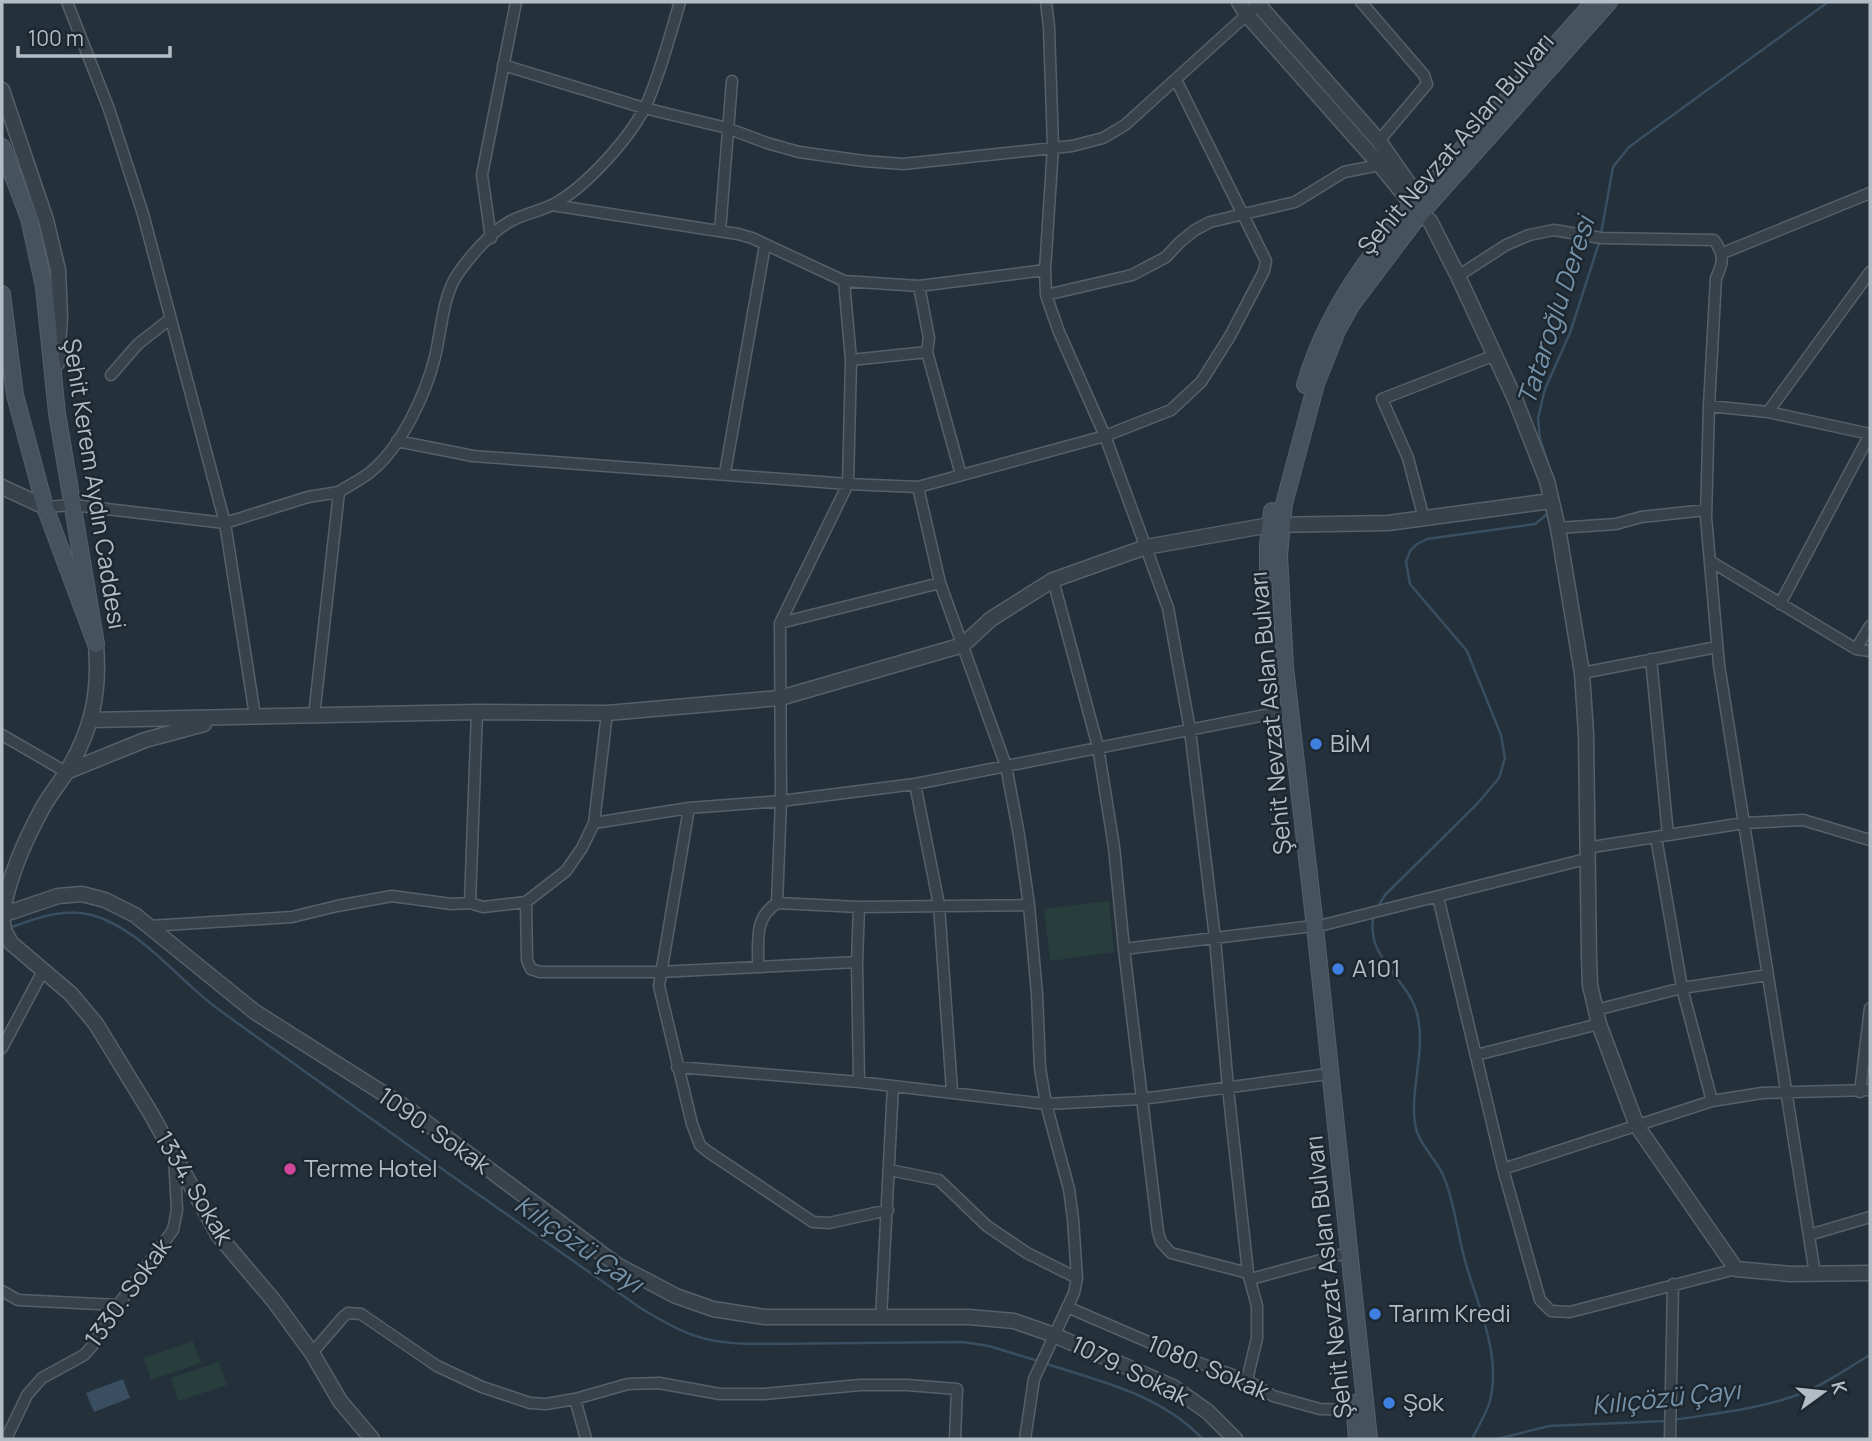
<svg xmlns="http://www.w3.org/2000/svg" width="1872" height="1441" viewBox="0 0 1872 1441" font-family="Manrope,sans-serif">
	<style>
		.green { fill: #273e3c }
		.water { fill: #394f61 }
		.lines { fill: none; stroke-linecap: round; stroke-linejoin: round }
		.stream { stroke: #394f61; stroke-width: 2.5 }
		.minor-casing { stroke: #566069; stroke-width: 13 }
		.tertiary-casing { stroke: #566069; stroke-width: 17 }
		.secondary-casing { stroke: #566069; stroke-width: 18 }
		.minor { stroke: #38424b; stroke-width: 10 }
		.tertiary { stroke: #38424b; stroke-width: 14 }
		.secondary { stroke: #46525e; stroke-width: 16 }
		.shop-dot { fill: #3f7fe0; stroke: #1d2730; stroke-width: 2.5 }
		.hotel-dot { fill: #d1479c; stroke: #1d2730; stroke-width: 2.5 }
		.labels { text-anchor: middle; stroke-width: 5; stroke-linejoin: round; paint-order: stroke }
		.street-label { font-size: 24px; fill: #b3bdc6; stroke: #1d2730 }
		.poi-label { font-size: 24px; fill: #b3bdc6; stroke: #1d2730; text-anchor: start }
		.water-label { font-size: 26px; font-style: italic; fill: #7592a8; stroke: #1d2730 }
	</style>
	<rect width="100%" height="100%" fill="#24313a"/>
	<path class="green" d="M 1109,901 L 1114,952 L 1050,961 L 1044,909 Z
		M 193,1341 L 201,1363 L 151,1380 L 144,1358 Z
		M 219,1362 L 227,1385 L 178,1401 L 171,1378 Z"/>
	<path class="water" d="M 123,1379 L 130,1398 L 94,1412 L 86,1393 Z"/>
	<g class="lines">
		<path class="stream" d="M 1601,234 L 1613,167 L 1629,147 L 1828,2
			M 1552,476 L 1540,439 L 1538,418 L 1545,389 L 1570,333 L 1600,240
			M 1377,908 L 1385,895 L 1477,804 L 1499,778 L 1505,758 L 1501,735 L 1467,651 L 1410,584 L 1406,562 L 1410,551 L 1417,544 L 1427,539 L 1535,524 L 1550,512
			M 1374,914 C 1363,959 1412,980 1418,1018 C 1425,1053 1410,1090 1415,1124 C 1418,1144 1435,1157 1443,1175 C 1454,1200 1457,1230 1464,1257 C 1476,1302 1502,1353 1490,1401 C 1486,1414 1478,1427 1472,1439
			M 9,928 C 35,919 64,907 92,915 C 141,929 178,980 218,1009 C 359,1111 500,1210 642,1309 C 682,1333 702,1343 749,1344 L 963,1342 L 989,1346 L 1038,1361
			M 1044,1363 C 1104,1383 1158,1393 1203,1439
			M 1673,1420 C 1717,1413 1763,1409 1805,1392 C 1827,1383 1849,1367 1870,1355
			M 1497,1439 L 1549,1426 L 1667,1421"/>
		<defs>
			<path id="minor" d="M 67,2 L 109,109 L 143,214 L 225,523 L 255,716
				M 1046,2 L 1049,27 L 1053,147 L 1045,270 L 1046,295 L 1059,332 L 1105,436 L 1168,608 L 1190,730 L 1215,938 L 1228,1088 L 1248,1273 L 1257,1306 L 1257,1338 L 1247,1380
				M 1361,2 L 1424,75 L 1427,84 L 1379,141
				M 503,65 L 644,108 L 727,128 L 767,143 L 799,152 L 864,161 L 903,164 L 1072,146 L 1103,138 L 1125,125 L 1252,10
				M 552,205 L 738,234 L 752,238 L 844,281 L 851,360 L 848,484 L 780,623 L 781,801 L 777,903 C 753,919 759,941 758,967
				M 720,231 L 732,81
				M 491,238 L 482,175 L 516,2
				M 1723,253 L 1870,193
				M 1458,276 L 1506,245 L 1529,235 L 1554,230 L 1601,238 L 1714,240 C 1724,254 1724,262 1716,278 L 1709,406 L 1706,517 L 1719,665 L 1815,1274
				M 844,281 L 919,286 L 1045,270
				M 919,286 L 929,338 L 927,352
				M 1046,295 L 1132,275 L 1166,257 L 1180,242 L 1195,230 L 1210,222 L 1295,202 L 1344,172 L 1380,165
				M 851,360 L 927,352 L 961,475
				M 111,375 L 138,344 L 170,319
				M 1709,406 L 1768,412 L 1870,434
				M 1768,412 L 1870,272
				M 397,441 L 473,456 L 848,484 L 918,487 L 1105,436 L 1171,410 L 1201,382 L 1230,336 L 1264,271 L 1266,261 L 1176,80
				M 725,473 L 765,245
				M 918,487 L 940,583 L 1006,766 L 1019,835 L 1029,905 L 1037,994 L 1040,1068 L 1046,1104 L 1069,1189 L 1073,1219 L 1077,1278 L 1074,1293 L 1034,1379 L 1025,1439
				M 45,507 L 73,505 L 225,523 L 308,497 L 339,492
				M 1424,519 L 1408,458 L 1382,399 L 1495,355
				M 1558,528 L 1616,524 L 1641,517 L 1706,510
				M 1710,561 L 1856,649 L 1870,651
				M 1053,580 L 1098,747 L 1114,847 L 1124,949 L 1158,1232 L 1161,1242 L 1171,1253 L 1248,1273
				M 1780,604 L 1870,434
				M 780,623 L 940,583
				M 1856,649 L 1870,626
				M 1651,659 L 1668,835
				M 1582,673 L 1717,647
				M 477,712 L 470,903 L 483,907 L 526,902
				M 607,713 L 594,823 L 582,848 L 566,871 L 526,902 L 527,960 L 531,969 L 540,972 L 660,972 L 857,962
				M 314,716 L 339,492 C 351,484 365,478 375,468 C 403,443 426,393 435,357 C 441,332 443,296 457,275 C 470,256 490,233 509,222 C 523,214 541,211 554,204 C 586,187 632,136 647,103 C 661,71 670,35 680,2
				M 2,735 L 66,772
				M 915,784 L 939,905 L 952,1092
				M 689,808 L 659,986 L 692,1124 L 700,1145 L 707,1151 L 813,1222 L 829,1223 L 888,1210
				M 594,823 L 689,808 L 781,801 L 915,784 L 1280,712
				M 1656,837 L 1682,988 L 1712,1101
				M 1586,848 L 1744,823 L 1803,820 L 1870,840
				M 1438,897 L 1503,1169 L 1540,1300 L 1551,1311 L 1570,1312 L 1736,1269
				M 777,903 L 859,907 L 1029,905
				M 859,907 L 857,962 L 859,1082
				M 150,926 L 292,917 L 337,906 L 392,896 L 451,904 L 470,903
				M 1315,927 L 1586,859
				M 1124,949 L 1305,927
				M 1596,1010 L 1682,988 L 1768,975
				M 2,1048 L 44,969
				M 1476,1055 L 1599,1024
				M 677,1067 L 859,1082 L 1046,1104 L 1142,1099 L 1320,1075
				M 1860,1092 L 1870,1008
				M 1503,1169 L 1712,1101 L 1762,1093 L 1870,1090
				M 890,1170 L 939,1180 L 987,1226 L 1027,1253 L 1077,1278
				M 1809,1235 L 1870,1217
				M 1251,1279 L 1339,1255
				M 2,1291 L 18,1300 L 118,1305
				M 1067,1307 L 1188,1359 L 1247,1380 L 1273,1396 L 1320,1409 L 1358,1410
				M 881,1318 L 893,1086
				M 312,1353 L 343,1317 L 348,1313 L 361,1314 L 437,1366 L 482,1387 L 530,1403 L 546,1404 L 575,1399 L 586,1439
				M 575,1399 L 628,1384 L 659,1383 L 720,1394 L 764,1394 L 860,1385 L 907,1385 L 957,1389 L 955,1439
				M 6,1439 L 27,1395 L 42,1378 L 84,1355 L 93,1345 L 118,1305 L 173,1230 L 177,1210 L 174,1157
				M 1670,1439 L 1673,1284"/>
			<path id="tertiary" d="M 1239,2 L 1247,15 L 1380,165 L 1420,214 L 1430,221 L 1458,276 L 1515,399 L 1547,481 L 1558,528 L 1582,673 L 1586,734 L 1589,958 L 1590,985 L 1599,1024 L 1637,1126 L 1736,1269 L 1790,1274 L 1870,1273
				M 1256,2 L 1379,141 L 1425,207
				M 2,90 L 46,220 L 58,270 L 60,316 L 57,363
				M 2,487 L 45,507
				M 91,720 L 477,712 L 607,713 L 780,698 L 963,645 L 991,619 L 1053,580 L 1146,547 L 1270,525 L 1388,523 L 1551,501
				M 66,772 L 145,740 L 204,724
				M 2,914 C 10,875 23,844 42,809 C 49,796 58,785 66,773 C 92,730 100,694 96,644
				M 2,915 L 58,896 L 82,894 L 105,900 L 135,915 L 255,1012 L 408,1109 L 617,1265 L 676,1296 L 713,1309 L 765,1317 L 969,1317 L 1014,1321 L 1054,1335 L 1173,1387 L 1208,1412 L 1235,1439
				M 2,916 L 4,930 L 11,943 L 71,994 L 96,1024 L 150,1112 L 219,1236 L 274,1301 L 312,1353 L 340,1401 L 372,1439"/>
			<path id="secondary" d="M 2,147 L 29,218 L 44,287 L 57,413 L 96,644 L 45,507 L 15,395 L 2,294
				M 1305,385 C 1333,288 1397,222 1463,148 C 1506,100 1550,51 1594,2
				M 1268,573 L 1268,545 L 1272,511
				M 1354,1403 L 1357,1439
				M 1369,1439 L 1315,927 L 1285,667 L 1279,555 L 1284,504 L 1316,384 L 1337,331 L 1352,304 L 1420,214 L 1609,2"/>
		</defs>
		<use href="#minor" class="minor-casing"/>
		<use href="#tertiary" class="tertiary-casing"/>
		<use href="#secondary" class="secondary-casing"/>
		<use href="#minor" class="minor"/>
		<use href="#tertiary" class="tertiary"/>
		<use href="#secondary" class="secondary"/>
	</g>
	<g class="shop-dot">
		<circle cx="1316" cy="744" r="7"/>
		<circle cx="1338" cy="969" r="7"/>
		<circle cx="1375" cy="1314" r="7"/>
		<circle cx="1389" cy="1403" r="7"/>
	</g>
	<circle class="hotel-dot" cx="290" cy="1169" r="7"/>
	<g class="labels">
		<g class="street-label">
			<text transform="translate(1456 144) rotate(-49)" y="8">Şehit Nevzat Aslan Bulvarı</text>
			<text transform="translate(94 484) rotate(81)" y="8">Şehit Kerem Aydın Caddesi</text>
			<text transform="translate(1271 713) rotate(-95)" y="8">Şehit Nevzat Aslan Bulvarı</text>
			<text transform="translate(434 1131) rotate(35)" y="8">1090. Sokak</text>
			<text transform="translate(194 1188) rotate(59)" y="8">1334. Sokak</text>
			<text transform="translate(1329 1277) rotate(-96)" y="8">Şehit Nevzat Aslan Bulvarı</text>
			<text transform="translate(128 1293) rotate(-54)" y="8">1330. Sokak</text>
			<text transform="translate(1208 1368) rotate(23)" y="8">1080. Sokak</text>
			<text transform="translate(1130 1371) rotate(26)" y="8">1079. Sokak</text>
		</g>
		<g class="poi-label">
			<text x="1330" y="752">BİM</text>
			<text x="1352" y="977">A101</text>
			<text x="304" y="1177">Terme Hotel</text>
			<text x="1389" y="1322">Tarım Kredi</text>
			<text x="1403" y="1411">Şok</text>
		</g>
		<g class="water-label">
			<text transform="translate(1556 311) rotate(-72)" y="9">Tataroğlu Deresi</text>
			<text transform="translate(579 1244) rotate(35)" y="9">Kılıçözü Çayı</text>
			<text transform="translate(1666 1398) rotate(-6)" y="9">Kılıçözü Çayı</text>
		</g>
	</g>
	<rect width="1872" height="1441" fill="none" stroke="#b3bdc6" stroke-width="7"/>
	<g transform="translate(1823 1392) rotate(75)" stroke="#1d2730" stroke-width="5" paint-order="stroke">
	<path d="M0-5L12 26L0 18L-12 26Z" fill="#b3bdc6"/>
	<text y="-10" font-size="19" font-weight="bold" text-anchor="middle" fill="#b3bdc6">K</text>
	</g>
	<path d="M18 46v10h152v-10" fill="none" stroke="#b3bdc6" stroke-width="3.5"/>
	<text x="28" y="46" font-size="21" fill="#b3bdc6" stroke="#1d2730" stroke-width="5" paint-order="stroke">100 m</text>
</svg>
